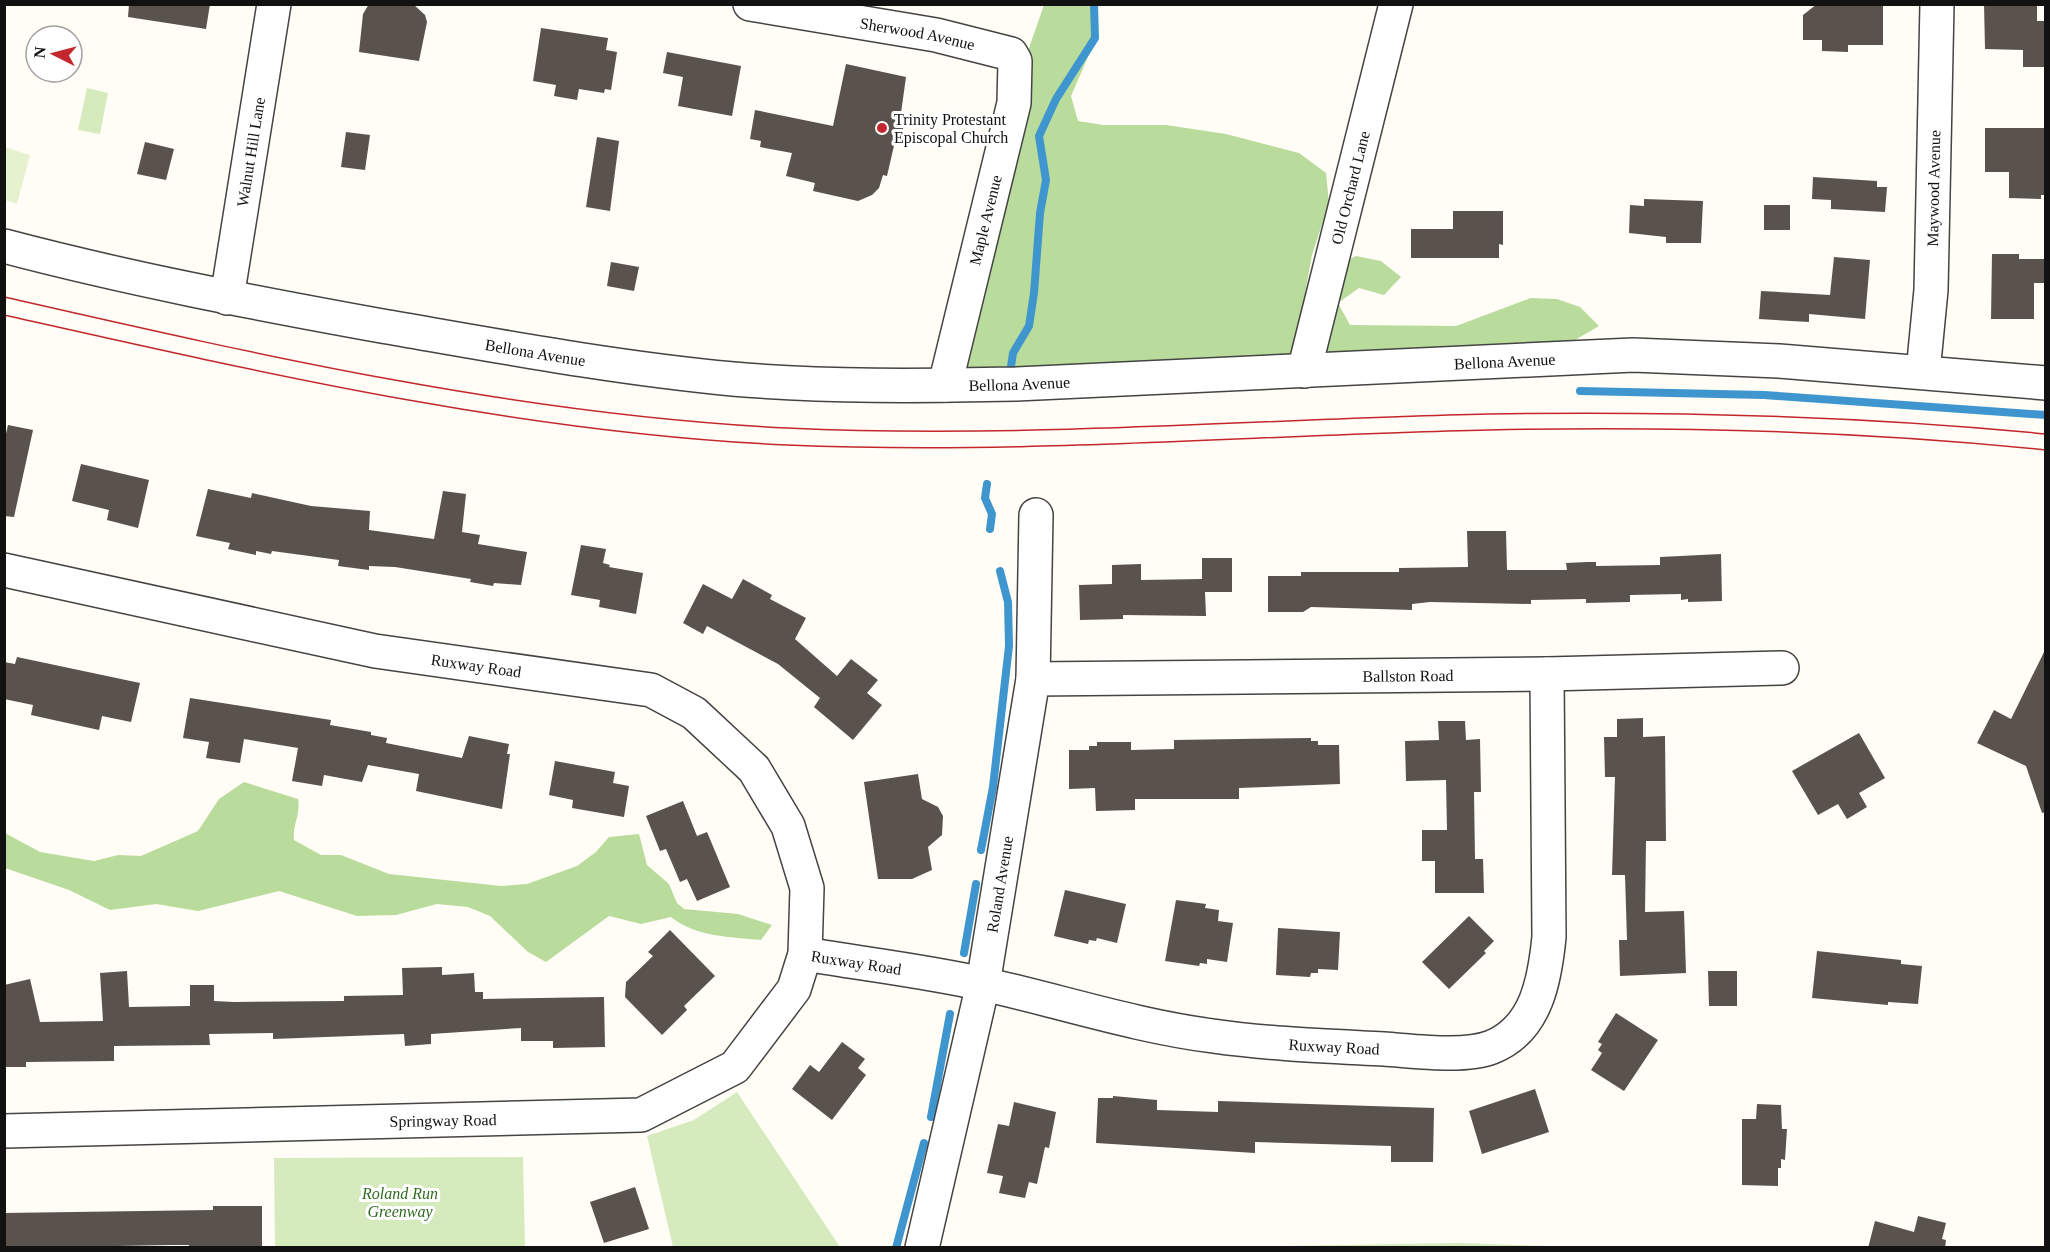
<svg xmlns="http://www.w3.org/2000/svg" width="2050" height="1252" viewBox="0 0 2050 1252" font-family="'Times New Roman',serif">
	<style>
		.green { fill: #d5ebbd }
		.forest { fill: #b9dc9c }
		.pitch { fill: #e6f2cf }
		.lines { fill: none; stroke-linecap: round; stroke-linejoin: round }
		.stream { stroke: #3f96cf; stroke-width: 8 }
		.building { fill: #5a524d }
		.minor-casing { stroke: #444; stroke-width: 36 }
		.minor { stroke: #fff; stroke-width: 33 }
		.tram { stroke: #c4262e; stroke-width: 1.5 }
		.poi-dot { fill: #c4262e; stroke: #fff; stroke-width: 2 }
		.labels { text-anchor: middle; stroke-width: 6; stroke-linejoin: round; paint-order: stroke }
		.street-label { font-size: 16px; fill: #111; stroke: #fff }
		.poi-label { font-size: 16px; fill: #111; stroke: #fff; text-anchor: start }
		.park-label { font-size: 16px; font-style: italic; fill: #2f6b1f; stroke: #fff }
	</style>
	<rect width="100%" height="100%" fill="#fffdf5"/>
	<path class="green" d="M 87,88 L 108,93 L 100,134 L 78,130 Z
		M 737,1092 L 840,1247 L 673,1247 L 647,1136 L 694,1120 Z
		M 523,1157 L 525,1247 L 275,1247 L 274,1158 Z
		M 1458,1243 L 1578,1247 L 1225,1247 Z"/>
	<path class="forest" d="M 1044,5 L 1098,5 L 1091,50 L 1071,96 L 1078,121 L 1103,125 L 1166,125 L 1226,134 L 1299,153 L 1326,173 L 1329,203 L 1312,255 L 1294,355 L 962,373 L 1027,120 L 1029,48 Z
		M 1356,256 L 1381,261 L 1401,277 L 1384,295 L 1359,288 L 1338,303 L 1350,325 L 1456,326 L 1531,298 L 1557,299 L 1580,307 L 1599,326 L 1563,347 L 1322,366 L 1333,267 Z
		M 244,782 L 298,799 C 301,814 292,826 294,840 L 321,855 L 341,855 L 389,874 L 501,886 L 527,884 L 577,866 L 596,852 L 609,837 L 639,834 L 647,865 L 669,884 L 677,903 L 684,909 L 738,914 L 772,925 L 761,940 C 731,937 695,937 671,917 L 641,924 L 609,916 L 546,962 L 528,952 L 490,916 L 468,907 L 437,904 L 396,915 L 357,916 L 279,891 L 198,911 L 156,904 L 110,910 L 69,890 L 5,868 L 5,833 L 40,852 L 94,861 L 118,855 L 141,856 L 198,831 L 219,799 Z"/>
	<path class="pitch" d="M 5,147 L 30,155 L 17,204 L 5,200 Z"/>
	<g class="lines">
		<path class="stream" d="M 1010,373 L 1013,353 L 1029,326 L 1034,293 L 1040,213 L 1046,180 L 1039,136 L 1056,99 L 1095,38 L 1094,4
			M 1580,391 L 1764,395 L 2046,415
			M 987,484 L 985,498 L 992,514 L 990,529
			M 981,850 L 993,787 L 1009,646 L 1008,602 L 1000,571
			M 964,953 L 976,884
			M 931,1117 L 950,1014
			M 896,1248 L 924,1143"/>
	</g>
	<path class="building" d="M 129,4 L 210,4 L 206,29 L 128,17 Z
		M 369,4 L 413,4 L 425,15 L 427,22 L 419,61 L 359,52 L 363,14 Z
		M 1817,4 L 1883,4 L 1883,45 L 1848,45 L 1848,52 L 1822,51 L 1822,40 L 1803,40 L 1803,15 Z
		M 1984,4 L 2037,4 L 2037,21 L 2045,21 L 2046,67 L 2023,67 L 2023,50 L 1985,49 Z
		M 541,28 L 608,38 L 606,50 L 617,52 L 611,90 L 605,89 L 604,93 L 579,89 L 577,100 L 554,96 L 556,85 L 533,81 Z
		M 667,52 L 741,66 L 732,116 L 678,106 L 683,77 L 663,73 Z
		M 846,64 L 906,77 L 901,113 L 906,114 L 901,138 L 896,137 L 887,176 L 883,175 L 879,188 L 872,195 L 858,201 L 813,191 L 815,183 L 786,176 L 792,153 L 760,147 L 761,141 L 750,139 L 755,110 L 833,126 Z
		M 1985,128 L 2046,128 L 2046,195 L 2041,195 L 2041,199 L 2009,198 L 2009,172 L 1985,172 Z
		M 346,132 L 370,135 L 365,170 L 341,167 Z
		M 597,137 L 619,141 L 610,211 L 586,207 Z
		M 145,142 L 174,149 L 166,180 L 137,174 Z
		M 1813,177 L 1877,181 L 1877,187 L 1887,187 L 1885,212 L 1831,209 L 1831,200 L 1812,199 Z
		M 1644,199 L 1703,201 L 1701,243 L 1666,243 L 1666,237 L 1629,233 L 1630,205 L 1644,206 Z
		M 1764,205 L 1790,205 L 1790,230 L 1764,230 Z
		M 1453,211 L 1503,211 L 1503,245 L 1499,244 L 1499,258 L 1411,258 L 1411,229 L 1453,229 Z
		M 1992,254 L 2019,254 L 2019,259 L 2046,259 L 2046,283 L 2034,283 L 2034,319 L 1991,319 Z
		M 1834,257 L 1870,260 L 1865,319 L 1809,314 L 1809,322 L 1759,319 L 1761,291 L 1830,295 Z
		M 611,262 L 639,267 L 634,291 L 607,286 Z
		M 8,425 L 33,430 L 14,517 L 4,516 L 4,442 Z
		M 81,464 L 149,480 L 138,528 L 107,520 L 109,510 L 72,501 Z
		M 208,489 L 251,498 L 252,493 L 311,506 L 370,511 L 369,530 L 434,539 L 443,491 L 466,494 L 462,532 L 480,535 L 478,544 L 527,552 L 521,585 L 494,583 L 493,586 L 470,582 L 471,579 L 395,567 L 369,566 L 369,570 L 338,566 L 339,560 L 272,551 L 271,554 L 256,551 L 256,555 L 228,549 L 230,543 L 196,536 Z
		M 1467,531 L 1506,531 L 1507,570 L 1567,570 L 1566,563 L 1587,562 L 1596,562 L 1596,566 L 1660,565 L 1660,557 L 1721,554 L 1722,601 L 1688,602 L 1688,599 L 1681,600 L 1681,594 L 1630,595 L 1630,602 L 1586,603 L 1586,599 L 1531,600 L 1531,604 L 1430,602 L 1412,604 L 1412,610 L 1311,607 L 1303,612 L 1268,612 L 1268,576 L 1301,576 L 1301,572 L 1399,572 L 1399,568 L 1468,567 Z
		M 581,545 L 606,549 L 603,563 L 610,565 L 609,567 L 643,573 L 636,614 L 599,607 L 600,600 L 571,595 Z
		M 1202,558 L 1232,558 L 1232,592 L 1205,592 L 1206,616 L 1123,615 L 1123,619 L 1080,620 L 1079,585 L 1112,584 L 1112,565 L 1141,564 L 1141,580 L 1202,579 Z
		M 743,579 L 772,595 L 770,599 L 806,618 L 795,639 L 837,676 L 851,659 L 878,680 L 867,693 L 882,705 L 853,740 L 814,707 L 820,698 L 778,664 L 707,626 L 703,634 L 683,623 L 703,584 L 732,599 Z
		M 2046,648 L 2046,812 L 2042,813 L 2026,766 L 1977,743 L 1994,710 L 2011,719 Z
		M 17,657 L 140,683 L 131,722 L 102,716 L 99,730 L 31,715 L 33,705 L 4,699 L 4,662 L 15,664 Z
		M 190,698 L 331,720 L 330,725 L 371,732 L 371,735 L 387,738 L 386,743 L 462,758 L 469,736 L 509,744 L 507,754 L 510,754 L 502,809 L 416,791 L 419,774 L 368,765 L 362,782 L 324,775 L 322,786 L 292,781 L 298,748 L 244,739 L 240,763 L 206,758 L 209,742 L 183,738 Z
		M 1643,718 L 1643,737 L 1665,736 L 1666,841 L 1646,841 L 1645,912 L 1684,911 L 1686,973 L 1620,976 L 1619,940 L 1627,940 L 1625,875 L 1612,875 L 1615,777 L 1605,777 L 1604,737 L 1617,737 L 1617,719 Z
		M 1438,721 L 1465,721 L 1466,740 L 1480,739 L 1481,792 L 1474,792 L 1475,859 L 1483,859 L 1484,893 L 1435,893 L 1435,861 L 1422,861 L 1422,830 L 1447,830 L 1446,780 L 1406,781 L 1405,741 L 1439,740 Z
		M 1859,733 L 1885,778 L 1859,793 L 1867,807 L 1847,819 L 1838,804 L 1818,815 L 1792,771 Z
		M 1311,738 L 1311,741 L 1318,741 L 1318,745 L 1339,745 L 1340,784 L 1239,788 L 1239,799 L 1135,799 L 1135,810 L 1096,811 L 1095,788 L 1069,789 L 1069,750 L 1089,750 L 1089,746 L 1097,746 L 1097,742 L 1131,742 L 1131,750 L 1174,749 L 1174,740 Z
		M 555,761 L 615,772 L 613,783 L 629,786 L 624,817 L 572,808 L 573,800 L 549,795 Z
		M 918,774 L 922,799 L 938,807 L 943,816 L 942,835 L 928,847 L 932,870 L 912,879 L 878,879 L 864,782 Z
		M 683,801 L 697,836 L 707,832 L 730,887 L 697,901 L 687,879 L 680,882 L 666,849 L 660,851 L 646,816 Z
		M 1065,890 L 1126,904 L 1117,943 L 1097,938 L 1096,941 L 1089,940 L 1088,944 L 1054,936 Z
		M 1176,900 L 1206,904 L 1205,908 L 1219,910 L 1218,921 L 1233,923 L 1227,962 L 1207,959 L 1207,964 L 1200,963 L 1199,966 L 1165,961 Z
		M 1469,916 L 1494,941 L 1484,951 L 1486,953 L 1449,989 L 1422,962 Z
		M 1278,928 L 1340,932 L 1338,970 L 1318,969 L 1318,973 L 1311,973 L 1310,977 L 1276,975 Z
		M 670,930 L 715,976 L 684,1006 L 687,1010 L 662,1035 L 625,997 L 626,982 L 653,956 L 648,952 Z
		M 1817,951 L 1901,960 L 1901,964 L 1922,966 L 1918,1004 L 1888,1002 L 1888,1005 L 1812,998 Z
		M 442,967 L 442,975 L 474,973 L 475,992 L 483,992 L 483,999 L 604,997 L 605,1047 L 553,1048 L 553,1041 L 521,1041 L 521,1028 L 431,1034 L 431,1044 L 405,1046 L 404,1034 L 273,1039 L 273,1033 L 209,1034 L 210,1045 L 114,1046 L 114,1061 L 26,1062 L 26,1067 L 4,1067 L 4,985 L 30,979 L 40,1022 L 103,1021 L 100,973 L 127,971 L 129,1007 L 190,1006 L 190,985 L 214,985 L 214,1001 L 234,1002 L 344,1001 L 344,996 L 403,995 L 402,968 Z
		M 1708,971 L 1737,971 L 1737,1006 L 1709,1006 Z
		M 1616,1013 L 1658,1040 L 1624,1091 L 1591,1070 L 1602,1053 L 1598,1050 L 1602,1044 L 1598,1042 Z
		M 842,1042 L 865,1059 L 858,1068 L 866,1075 L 832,1120 L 792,1089 L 810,1065 L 819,1072 Z
		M 1535,1089 L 1549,1132 L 1482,1154 L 1469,1111 Z
		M 1113,1096 L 1157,1100 L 1157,1110 L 1218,1112 L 1218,1101 L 1434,1108 L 1433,1162 L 1391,1162 L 1391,1146 L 1255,1142 L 1255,1153 L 1096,1143 L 1098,1098 L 1113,1098 Z
		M 1014,1102 L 1056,1112 L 1049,1148 L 1045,1147 L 1037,1184 L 1029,1182 L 1025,1198 L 999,1193 L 1003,1176 L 987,1173 L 998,1124 L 1009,1126 Z
		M 1757,1104 L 1781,1105 L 1782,1129 L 1787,1129 L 1785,1160 L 1781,1159 L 1781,1168 L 1778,1168 L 1778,1186 L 1742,1185 L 1742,1119 L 1756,1119 Z
		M 635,1187 L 649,1229 L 604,1243 L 590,1202 Z
		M 213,1206 L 262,1206 L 262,1247 L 189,1248 L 189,1245 L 172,1245 L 4,1248 L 4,1213 L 213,1210 Z
		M 1918,1216 L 1946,1223 L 1942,1239 L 1946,1240 L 1945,1248 L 1868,1248 L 1875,1221 L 1914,1232 Z"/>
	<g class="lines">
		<defs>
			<g id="minor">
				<path id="s1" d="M 750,4 L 936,35 L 1011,54 L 1015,61 L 1014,103 L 945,385"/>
				<path id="s2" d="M 4,246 C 129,279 255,303 382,326 C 498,346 615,368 733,379 C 826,387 922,386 1016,384 L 1633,355 L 1779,361 L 2046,383"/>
				<path id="s3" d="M 227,298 L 274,4"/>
				<path id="s4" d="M 1304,371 L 1396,4"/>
				<path id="s5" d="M 1923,372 L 1931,290 L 1937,4"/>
				<path id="s6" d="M 4,570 L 375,651 L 651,690 L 694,713 L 754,769 L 788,826 L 807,888 L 805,954 L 794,989 L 735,1067 L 641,1115 L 4,1131"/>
				<path id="s7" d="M 1033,679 L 1547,674 L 1782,668"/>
				<path id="s8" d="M 805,954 C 864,964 925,971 983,984 C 1060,1001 1135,1026 1213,1036 C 1269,1044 1327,1046 1384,1049 C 1414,1051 1465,1058 1492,1047 C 1537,1029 1545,978 1549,937 L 1547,674"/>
				<path id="s9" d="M 922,1248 L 983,984 L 1033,679 L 1036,515"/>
			</g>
		</defs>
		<use href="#minor" class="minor-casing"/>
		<use href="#minor" class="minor"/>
		<path class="tram" d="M 4,297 C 263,356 521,415 787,428 C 1021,439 1255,419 1489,414 C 1674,411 1861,416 2046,434
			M 4,315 C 263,373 522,433 787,445 C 1022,455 1255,435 1489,430 C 1674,426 1861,431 2046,450"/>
	</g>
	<circle class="poi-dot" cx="882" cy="128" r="6"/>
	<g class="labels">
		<g class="street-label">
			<text dy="6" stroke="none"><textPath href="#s1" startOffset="170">Sherwood Avenue</textPath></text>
			<text dy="6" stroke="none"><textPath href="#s3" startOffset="148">Walnut Hill Lane</textPath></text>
			<text dy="6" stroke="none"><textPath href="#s4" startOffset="189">Old Orchard Lane</textPath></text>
			<text dy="6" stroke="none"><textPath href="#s5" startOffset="184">Maywood Avenue</textPath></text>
			<text transform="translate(985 220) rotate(-76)" y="6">Maple Avenue</text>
			<text dy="6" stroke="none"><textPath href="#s2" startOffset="542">Bellona Avenue</textPath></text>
			<text dy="6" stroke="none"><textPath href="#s2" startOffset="1514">Bellona Avenue</textPath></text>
			<text dy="6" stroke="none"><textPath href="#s2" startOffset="1028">Bellona Avenue</textPath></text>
			<text dy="6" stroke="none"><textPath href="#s6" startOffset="482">Ruxway Road</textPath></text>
			<text dy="6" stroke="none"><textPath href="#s7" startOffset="375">Ballston Road</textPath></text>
			<text dy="6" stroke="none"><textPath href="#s9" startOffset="372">Roland Avenue</textPath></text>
			<text dy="6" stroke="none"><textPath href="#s8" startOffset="52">Ruxway Road</textPath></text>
			<text dy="6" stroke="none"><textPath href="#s8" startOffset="538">Ruxway Road</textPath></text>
			<text transform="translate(443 1120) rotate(-1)" y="6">Springway Road</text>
		</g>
		<g class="poi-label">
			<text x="894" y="125">Trinity Protestant<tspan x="894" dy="18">Episcopal Church</tspan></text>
		</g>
		<g class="park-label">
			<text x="400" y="1199">Roland Run<tspan x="400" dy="18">Greenway</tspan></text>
		</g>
	</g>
	<rect width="2050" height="1252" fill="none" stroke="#111111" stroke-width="12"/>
	<g transform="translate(54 54) rotate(276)"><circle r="28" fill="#ffffff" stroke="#a0a0a0" stroke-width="1.5"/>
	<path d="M0-4.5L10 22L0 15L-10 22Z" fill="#c4262e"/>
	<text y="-9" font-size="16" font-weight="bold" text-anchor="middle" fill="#111111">N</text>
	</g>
</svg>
